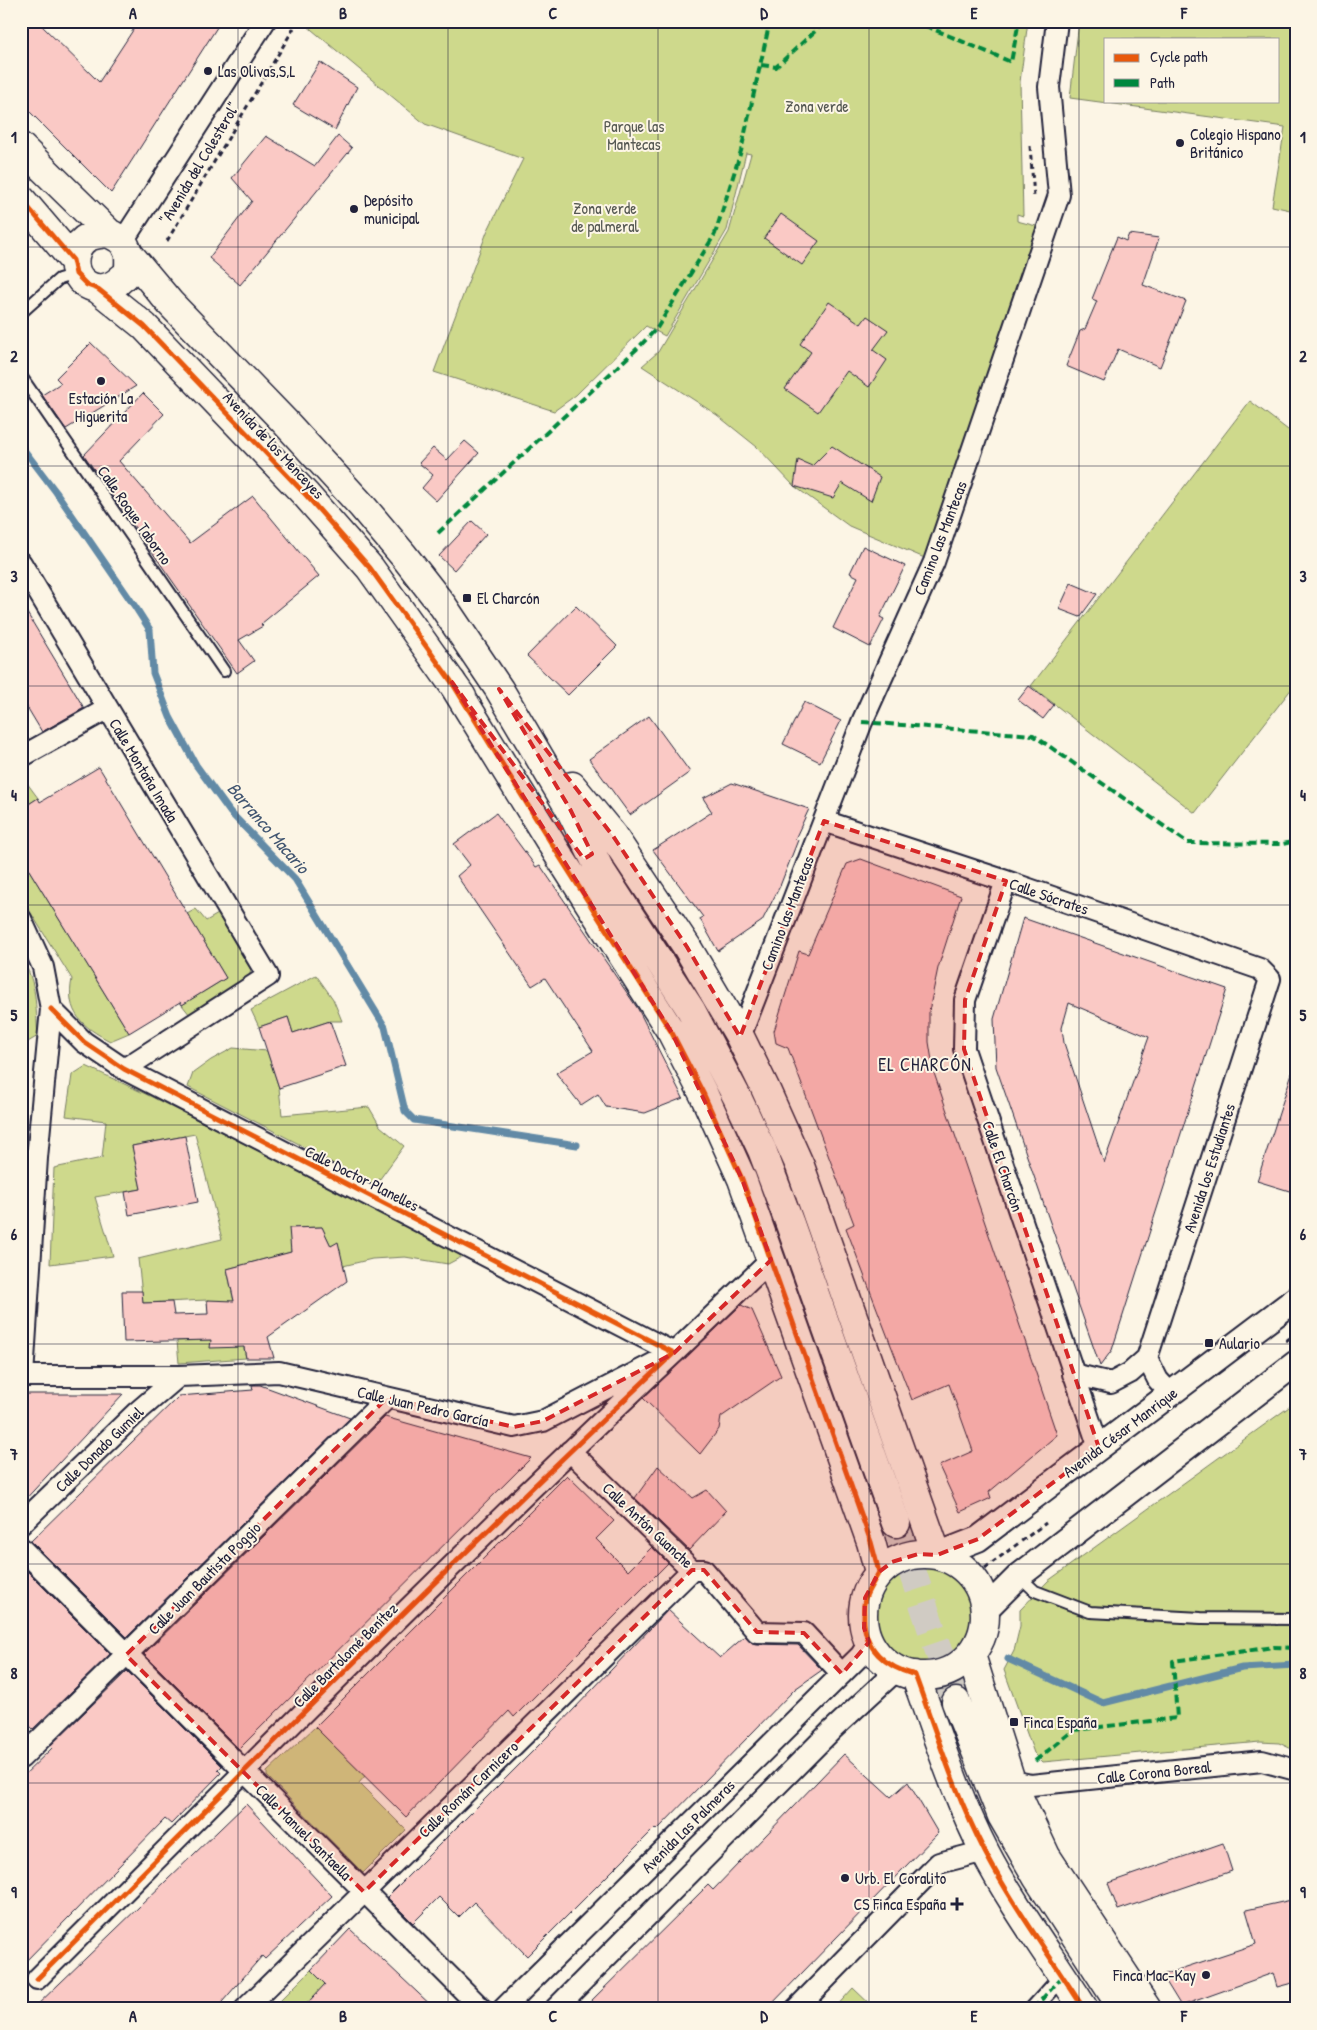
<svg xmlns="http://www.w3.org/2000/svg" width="1317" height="2030" viewBox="0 0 1317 2030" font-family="'Patrick Hand',sans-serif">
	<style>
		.green { fill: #ced98c; stroke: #787e64; fill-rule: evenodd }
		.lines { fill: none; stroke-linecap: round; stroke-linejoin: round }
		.stream { stroke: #628aa6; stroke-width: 7 }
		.building { fill: #fac9c5; stroke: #22223b; fill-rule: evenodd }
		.secondary-tunnel { stroke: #d0cbc3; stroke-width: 28; stroke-dasharray: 28 14; stroke-linecap: butt }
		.service-casing { stroke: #22223b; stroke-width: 14 }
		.pedestrian-casing { stroke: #22223b; stroke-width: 19 }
		.minor-casing { stroke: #22223b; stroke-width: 24 }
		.tertiary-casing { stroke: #22223b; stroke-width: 28 }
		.secondary-casing { stroke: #22223b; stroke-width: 31 }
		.path { stroke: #22223b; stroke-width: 3; stroke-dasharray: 5 4; stroke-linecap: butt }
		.service { stroke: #fcf5e5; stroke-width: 10 }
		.pedestrian { stroke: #fcf5e5; stroke-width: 15 }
		.minor { stroke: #fcf5e5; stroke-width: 20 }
		.tertiary { stroke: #fcf5e5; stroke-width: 24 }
		.secondary { stroke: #fcf5e5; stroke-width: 28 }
		.quiet { stroke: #00873e; stroke-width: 4; stroke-dasharray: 8 4; stroke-linecap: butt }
		.cycleway-casing { stroke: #fcf5e5; stroke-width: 8 }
		.cycleway { stroke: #e8590c; stroke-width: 5 }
		.marked { fill: #d62828; fill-opacity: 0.2; stroke: #d62828; stroke-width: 4; stroke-dasharray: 10 6; stroke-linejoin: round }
		.grid { fill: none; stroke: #22223b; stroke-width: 1; stroke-opacity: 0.55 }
		.poi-dot { fill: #22223b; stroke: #fcf5e5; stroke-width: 2 }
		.labels { text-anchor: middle; stroke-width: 4; stroke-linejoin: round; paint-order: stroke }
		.poi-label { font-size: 16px; fill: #22223b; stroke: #fcf5e5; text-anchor: start }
		.park-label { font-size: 16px; fill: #565953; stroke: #fcf5e5 }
		.street-label { font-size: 16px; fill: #22223b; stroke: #fcf5e5 }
		.water-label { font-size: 18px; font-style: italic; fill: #425671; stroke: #fcf5e5 }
		.neighbourhood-label { font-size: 18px; letter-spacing: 1px; fill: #22223b; stroke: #fcf5e5 }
		.neatline { fill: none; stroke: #22223b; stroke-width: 2 }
		.grid-label { font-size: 16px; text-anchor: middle; font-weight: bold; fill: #22223b }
	</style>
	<rect width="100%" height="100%" fill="#fcf5e5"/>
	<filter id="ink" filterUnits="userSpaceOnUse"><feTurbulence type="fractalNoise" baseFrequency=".02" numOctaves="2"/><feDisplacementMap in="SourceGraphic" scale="10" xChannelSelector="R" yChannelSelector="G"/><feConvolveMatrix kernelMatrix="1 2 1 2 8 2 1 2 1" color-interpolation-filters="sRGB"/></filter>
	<g filter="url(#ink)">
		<path class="green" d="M 309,21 L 1028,21 L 1020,82 L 1023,216 L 1017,214 L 1017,221 L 1048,229 L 934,562 L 849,526 L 794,486 L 757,447 L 717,415 L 642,366 L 658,352 L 729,232 L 751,154 L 746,153 L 727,230 L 665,336 L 646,326 L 576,395 L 554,411 L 434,372 L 487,232 L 523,159 L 425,124 L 306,25 Z
			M 1079,21 L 1296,21 L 1296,177 L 1290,210 L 1272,206 L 1285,127 L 1070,98 ZM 1106,39 L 1278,39 L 1278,101 L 1106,101 Z
			M 1250,401 L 1296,436 L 1296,683 L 1195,813 L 1031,686 Z
			M 21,775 L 38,798 L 21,809 Z
			M 21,857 L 129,1033 L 110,1041 C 83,1027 65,1013 72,979 L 21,897 Z
			M 196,909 L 206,921 L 218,914 L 251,970 L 248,980 L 190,1015 L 182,1005 L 226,978 L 187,914 Z
			M 21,957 C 38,984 35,1005 38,1036 L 21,1046 Z
			M 316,975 L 333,999 L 342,1021 L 330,1021 L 293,1033 L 288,1017 L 259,1027 L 251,1010 Z
			M 233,1048 L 267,1051 L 279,1088 L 282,1115 L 369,1107 L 380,1126 L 404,1146 L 374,1187 L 297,1143 L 188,1087 L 193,1073 L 211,1060 Z
			M 86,1066 L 152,1097 L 465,1255 L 448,1264 L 405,1257 L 372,1259 L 343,1266 L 338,1243 L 331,1246 L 322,1227 L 290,1228 L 291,1252 L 227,1269 L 246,1358 L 179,1363 L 177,1341 L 211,1340 L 207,1300 L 143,1303 L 138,1259 L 222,1239 L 195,1134 L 132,1146 L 141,1189 L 95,1197 L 113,1256 L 50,1264 L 54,1168 L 102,1158 L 106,1121 L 66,1116 L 72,1075 Z
			M 1296,1402 L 1296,1751 L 1279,1743 L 1260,1742 L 1043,1762 L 1034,1753 L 1004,1670 L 1014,1651 L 1020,1626 L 1020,1610 L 1048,1581 Z
			M876 1615a48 48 0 1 1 96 0a48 48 0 1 1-96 0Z
			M 315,1727 L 365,1776 L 359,1783 L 406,1830 L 363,1873 L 267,1776 L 267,1772 Z
			M 311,1970 L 352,2009 L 272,2009 Z
			M 853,1988 L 875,2009 L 834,2009 Z"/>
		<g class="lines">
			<path class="stream" d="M 21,446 L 56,492 L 136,608 L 150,630 L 153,673 L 170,717 L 196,765 L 230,812 L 295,879 L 385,1027 L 405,1111 L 414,1120 L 577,1145
				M 1008,1659 L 1103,1703 L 1242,1668 L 1296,1665"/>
		</g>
		<path class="building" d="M 21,21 L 37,21 L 99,82 L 139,21 L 221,21 L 111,193 L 21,103 Z
			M 320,62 L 357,87 L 335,130 L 293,105 Z
			M 266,136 L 315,166 L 338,136 L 352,148 L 240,285 L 209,258 L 252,201 L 232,178 Z
			M 781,214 L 819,241 L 802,265 L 764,238 Z
			M 1129,234 L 1159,238 L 1143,285 L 1186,301 L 1160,367 L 1118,349 L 1104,382 L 1066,366 L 1080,331 L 1085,329 L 1097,301 L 1092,299 L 1117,237 L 1126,241 Z
			M 829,302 L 861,324 L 867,316 L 888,330 L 873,350 L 887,360 L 869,387 L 847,371 L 818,412 L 785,389 L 811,352 L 800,344 Z
			M 91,343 L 136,386 L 66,429 L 42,395 L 61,383 L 56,378 Z
			M 143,393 L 164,414 L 119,461 L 190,543 L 253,496 L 319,576 L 261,624 L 263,626 L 239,640 L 254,661 L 237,673 L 84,455 Z
			M 465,441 L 479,453 L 436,501 L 422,488 L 433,475 L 419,463 L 433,448 L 447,460 Z
			M 832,446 L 880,477 L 871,501 L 842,483 L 833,498 L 794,486 L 798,460 L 812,466 Z
			M 472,521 L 486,534 L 454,570 L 439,556 Z
			M 863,546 L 905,566 L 880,617 L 884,619 L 870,647 L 833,628 L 858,577 L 850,573 Z
			M 1071,583 L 1097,594 L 1080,617 L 1059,609 Z
			M 21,603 L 84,708 L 42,732 L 21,697 Z
			M 576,606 L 617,646 L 568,695 L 527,656 Z
			M 1029,686 L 1054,705 L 1043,719 L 1018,700 Z
			M 804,702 L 841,721 L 820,762 L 783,744 Z
			M 649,716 L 690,772 L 630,815 L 589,759 Z
			M 99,767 L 226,978 L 182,1005 L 180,1002 L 129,1033 L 21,857 L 21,809 L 38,798 L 40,802 Z
			M 732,783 L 809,809 L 795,839 L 798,840 L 780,886 L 762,921 L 718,951 L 700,919 L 703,917 L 653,850 L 712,812 L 703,798 Z
			M 496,813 L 536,867 L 540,865 L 638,1009 L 683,1098 L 645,1113 L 606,1107 L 598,1094 L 581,1105 L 556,1073 L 593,1051 L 545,978 L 532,986 L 457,876 L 470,865 L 454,844 Z
			M 861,859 L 961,896 L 938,968 L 929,1011 L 929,1042 L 934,1073 L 1057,1435 L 989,1492 L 991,1498 L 960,1512 L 939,1466 L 973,1451 L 949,1384 L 912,1400 L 846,1228 L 854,1224 L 788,1048 L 776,1043 L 774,1031 L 799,951 L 808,954 L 847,864 Z
			M 1023,918 L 1227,989 L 1112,1350 L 1100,1366 L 996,1067 L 994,1019 ZM 1069,1003 L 1149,1037 L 1104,1163 L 1064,1043 L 1062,1028 Z
			M 288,1017 L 293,1033 L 330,1021 L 346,1066 L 279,1088 L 259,1027 Z
			M 1292,1073 L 1296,1074 L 1296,1193 L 1257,1181 Z
			M 185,1136 L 198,1202 L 129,1215 L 125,1192 L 141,1189 L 132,1146 Z
			M 322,1227 L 331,1246 L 338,1242 L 347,1281 L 268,1337 L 274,1358 L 246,1358 L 244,1347 L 210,1348 L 211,1340 L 124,1342 L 122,1291 L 142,1291 L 143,1303 L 172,1302 L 174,1315 L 208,1314 L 207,1300 L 234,1301 L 227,1269 L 291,1252 L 289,1228 Z
			M 741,1305 L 752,1310 L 781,1376 L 721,1417 L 719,1429 L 700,1454 L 643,1398 Z
			M 252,1385 L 260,1385 L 350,1418 L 127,1637 L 31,1541 L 179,1396 L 253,1390 Z
			M 21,1394 L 123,1394 L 21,1504 Z
			M 385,1417 L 531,1458 L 239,1749 L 144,1654 Z
			M 658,1466 L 693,1498 L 707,1490 L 726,1511 L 689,1550 L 635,1498 Z
			M 567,1475 L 614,1521 L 596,1539 L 628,1571 L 652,1547 L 668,1563 L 514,1717 L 509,1711 L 406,1817 L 315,1727 Z
			M 21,1565 L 110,1654 L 33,1729 L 21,1717 Z
			M 668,1610 L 720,1658 L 745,1636 L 752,1643 L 756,1644 L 798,1645 L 822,1670 L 795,1689 L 657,1830 L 655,1828 L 527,1956 L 474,1902 L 459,1917 L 439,1897 L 413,1923 L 387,1897 L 555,1729 Z
			M 127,1671 L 222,1766 L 218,1770 L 221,1773 L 171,1824 L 165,1819 L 21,1966 L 21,1778 L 52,1748 L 50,1746 Z
			M 844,1754 L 891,1797 L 908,1782 L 938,1833 L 767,2009 L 583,2009 L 708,1885 L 713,1890 Z
			M 246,1804 L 332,1896 L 265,1959 L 262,1956 L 216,2009 L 33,2009 Z
			M 1223,1843 L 1232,1871 L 1118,1910 L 1108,1883 Z
			M 1296,1899 L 1296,1982 L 1277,1987 L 1273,1973 L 1181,2006 L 1162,1975 L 1256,1944 L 1246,1910 Z
			M 350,1929 L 435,2009 L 302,2009 L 325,1984 L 311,1970 Z"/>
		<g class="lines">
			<path class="secondary-tunnel" d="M 896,1523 L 956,1702"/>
			<defs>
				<path id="service" d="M 21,313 L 59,279 L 76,274
					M 21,376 L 224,671
					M 1019,1576 L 1035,1591 L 1090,1612 L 1201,1618 L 1296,1619"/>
				<path id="pedestrian" d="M 1033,2009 L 1063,1976"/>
				<path id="minor" d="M 123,241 L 265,21
					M 21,563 L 268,976 L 124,1069
					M 21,757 L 107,709
					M 824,821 L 1006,881 L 1260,969 L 1270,979 L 1147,1358
					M 1006,881 L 965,1000 L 964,1049 L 1099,1448
					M 21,919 L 43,967 L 51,1009 L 37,1158 L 23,1376
					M 740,1037 L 862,722 L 934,562 L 1059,195 L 1049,87 L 1057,21
					M 1147,1358 L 1158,1380 L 1171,1394
					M 1073,1374 L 1111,1383 L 1130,1373 L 1147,1358
					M 21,1376 L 179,1376 L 279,1372 L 514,1427 L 543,1421 L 674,1353 L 771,1260
					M 570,1451 L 692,1570 L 704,1570 L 757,1632 L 804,1633 L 842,1674
					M 21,1524 L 137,1412 L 179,1376
					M 21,1548 L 482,2009
					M 21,1758 L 387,1398
					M 1011,1781 L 1031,1785 L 1262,1761 L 1296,1770
					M 37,1979 C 248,1768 457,1556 674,1353 L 124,1069 L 84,1042 L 51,1009
					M 245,2009 L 692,1570
					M 503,2009 L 861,1655 L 869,1642
					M 555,2009 L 832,1730 L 897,1670
					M 796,2009 L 939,1863 L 985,1851"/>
				<path id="tertiary" d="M 937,1555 L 978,1539 L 1296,1299
					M 985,1610 L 1019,1576 L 1296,1363"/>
				<path id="secondary" d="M 21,147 L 109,233 L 123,241 L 129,254 L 170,303 L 285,422 L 362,506 L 404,556 L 443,606 L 499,689 L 570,809 L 599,868 L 691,1010 L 737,1097 L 762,1150 L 790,1224 L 896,1523
					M 21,199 L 73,260
					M 109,233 C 94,234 81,236 76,252 C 67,282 100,301 122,278 C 124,277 126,275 127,273 C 130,268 129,259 129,254
					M 98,289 L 144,326 L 306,495 L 370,568 L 462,697
					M 451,681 L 556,851 L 672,1033 L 704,1095 L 742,1179 L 871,1542 L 879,1572
					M 572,786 L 613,836 L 687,947 L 740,1037 L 765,1088 L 800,1166 L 937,1555
					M863 1615a61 61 0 1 1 122 0a61 61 0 1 1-122 0Z
					M 971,1655 L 1011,1781 L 1046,1856 L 1147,2009
					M 915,1675 C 937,1735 956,1796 985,1852 C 1013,1906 1051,1957 1084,2009
					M 956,1702 L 1002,1816 L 1037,1877 L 1123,2009"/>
			</defs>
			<use href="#service" class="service-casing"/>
			<use href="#pedestrian" class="pedestrian-casing"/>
			<use href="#minor" class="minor-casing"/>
			<use href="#tertiary" class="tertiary-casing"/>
			<use href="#secondary" class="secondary-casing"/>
			<path class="path" d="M 1030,146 L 1034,197
				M 167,241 L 298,21
				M 1286,1341 L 1296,1333
				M 985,1568 L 1046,1523"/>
			<use href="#service" class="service"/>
			<use href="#pedestrian" class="pedestrian"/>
			<use href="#minor" class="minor"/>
			<use href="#tertiary" class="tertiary"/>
			<use href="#secondary" class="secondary"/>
			<path class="quiet" d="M 914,21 L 1011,62 L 1019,21
				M 761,65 L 776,67 L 826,21
				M 438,533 L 640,346 L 657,328 L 715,234 L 741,151 L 770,21
				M 862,722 L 1033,735 L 1188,843 L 1283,844 L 1296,841
				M 1035,1761 L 1074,1730 L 1177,1718 L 1173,1661 L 1274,1647 L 1296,1648
				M 1033,2009 L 1063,1976"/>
			<defs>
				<path id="cycleway" d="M 21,199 L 73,260 L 76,274 L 87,285 L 98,289 L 144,326 L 306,495 L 370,568 L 451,681 L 556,851 L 672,1033 L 704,1095 L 742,1179 L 871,1542 L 879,1572 C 875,1580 869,1588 866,1596 C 863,1602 864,1610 864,1616 C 863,1649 886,1667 915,1675 C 937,1735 956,1796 985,1852 C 1013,1906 1051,1957 1084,2009
					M 37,1979 C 248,1768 457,1556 674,1353 L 124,1069 L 84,1042 L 51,1009"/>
			</defs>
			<use href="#cycleway" class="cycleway-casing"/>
			<use href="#cycleway" class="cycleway"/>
		</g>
	</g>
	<path class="marked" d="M 451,681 L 584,859 L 592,854 L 570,809 L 499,689 L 613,836 L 687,947 L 740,1037 L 824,821 L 1006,881 L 965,1000 L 964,1049 L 1099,1448 L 978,1539 L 937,1555 L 918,1554 L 892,1562 L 879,1572 L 865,1598 L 864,1628 L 869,1642 L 842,1674 L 804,1633 L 757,1632 L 704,1570 L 692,1570 L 364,1892 L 126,1655 L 387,1398 L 514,1427 L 543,1421 L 674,1353 L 771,1260 L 742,1179 L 672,1033 Z"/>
	<path class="grid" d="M 238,21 L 238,2009M 448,21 L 448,2009M 658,21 L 658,2009M 869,21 L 869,2009M 1079,21 L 1079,2009M 21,247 L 1296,247M 21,466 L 1296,466M 21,686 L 1296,686M 21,905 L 1296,905M 21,1125 L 1296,1125M 21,1344 L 1296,1344M 21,1564 L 1296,1564M 21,1783 L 1296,1783"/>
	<g class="poi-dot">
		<circle cx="208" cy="71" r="5"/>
		<circle cx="1180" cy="143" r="5"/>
		<circle cx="354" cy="209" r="5"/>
		<circle cx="101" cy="381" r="5"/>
		<rect x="462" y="593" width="10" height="10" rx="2.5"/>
		<rect x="1204" y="1338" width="10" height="10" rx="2.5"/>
		<rect x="1009" y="1717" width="10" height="10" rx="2.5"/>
		<circle cx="845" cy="1878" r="5"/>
		<path d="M954.5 1896.5h5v5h5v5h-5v5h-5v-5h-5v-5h5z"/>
		<circle cx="1206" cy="1975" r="5"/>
	</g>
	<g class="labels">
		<g class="poi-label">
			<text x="218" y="77">Las Olivas,S,L</text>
			<text x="1190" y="140">Colegio Hispano<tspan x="1190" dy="18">Británico</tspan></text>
			<text x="364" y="206">Depósito<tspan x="364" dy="18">municipal</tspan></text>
			<text x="101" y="404" text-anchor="middle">Estación La<tspan x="101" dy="18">Higuerita</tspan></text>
			<text x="477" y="604">El Charcón</text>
			<text x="1219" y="1349">Aulario</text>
			<text x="1024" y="1728">Finca España</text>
			<text x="855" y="1884">Urb. El Coralito</text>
			<text x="946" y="1910" text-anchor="end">CS Finca España</text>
			<text x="1196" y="1981" text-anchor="end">Finca Mac-Kay</text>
		</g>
		<g class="park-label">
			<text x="817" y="112">Zona verde</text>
			<text x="634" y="132">Parque las<tspan x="634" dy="18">Mantecas</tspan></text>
			<text x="605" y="214">Zona verde<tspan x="605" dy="18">de palmeral</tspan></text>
		</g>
		<g class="street-label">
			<text transform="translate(199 163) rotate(-59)" y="6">"Avenida del Colesterol"</text>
			<text transform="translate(274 445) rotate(47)" y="6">Avenida de los Menceyes</text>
			<text transform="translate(135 515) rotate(55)" y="6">Calle Roque Taborno</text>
			<text transform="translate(940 538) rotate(-69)" y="6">Camino las Mantecas</text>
			<text transform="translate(144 770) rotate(59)" y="6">Calle Montaña Imada</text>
			<text transform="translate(1049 896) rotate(19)" y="6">Calle Sócrates</text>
			<text transform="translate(787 913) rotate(-69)" y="6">Camino las Mantecas</text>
			<text transform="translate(1003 1166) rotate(71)" y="6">Calle El Charcón</text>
			<text transform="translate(1209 1168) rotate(-72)" y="6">Avenida los Estudiantes</text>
			<text transform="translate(362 1178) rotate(27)" y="6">Calle Doctor Planelles</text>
			<text transform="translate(423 1406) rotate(13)" y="6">Calle Juan Pedro García</text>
			<text transform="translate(1120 1432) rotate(-37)" y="6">Avenida César Manrique</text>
			<text transform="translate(99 1449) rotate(-44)" y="6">Calle Donado Gumiel</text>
			<text transform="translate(648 1525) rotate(43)" y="6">Calle Antón Guanche</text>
			<text transform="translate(204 1578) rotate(-45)" y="6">Calle Juan Bautista Poggio</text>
			<text transform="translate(345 1655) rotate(-45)" y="6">Calle Bartolomé Benítez</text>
			<text transform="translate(1154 1772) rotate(-6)" y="6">Calle Corona Boreal</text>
			<text transform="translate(468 1789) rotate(-44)" y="6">Calle Román Carnicero</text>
			<text transform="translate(688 1826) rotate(-45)" y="6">Avenida Las Palmeras</text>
			<text transform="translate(304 1832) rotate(45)" y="6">Calle Manuel Santaella</text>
		</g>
		<g class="water-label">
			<text transform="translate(268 828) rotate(49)" y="6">Barranco Macario</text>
		</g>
		<g class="neighbourhood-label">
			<text x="925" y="1071">EL CHARCÓN</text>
		</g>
	</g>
	<rect width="1317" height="2030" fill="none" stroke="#fcf5e5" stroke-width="55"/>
	<rect x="1104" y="38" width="175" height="65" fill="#fcf5e5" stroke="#a5a1a1"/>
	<rect x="1114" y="54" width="25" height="8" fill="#e8590c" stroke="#a5a1a1"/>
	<text x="1150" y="62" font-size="15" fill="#22223b">Cycle path</text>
	<rect x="1114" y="79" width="25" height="8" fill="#00873e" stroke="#a5a1a1"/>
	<text x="1150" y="88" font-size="15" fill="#22223b">Path</text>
	<rect x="28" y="28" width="1262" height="1974" class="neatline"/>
	<g class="grid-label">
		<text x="133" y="19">A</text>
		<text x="343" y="19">B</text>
		<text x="553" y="19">C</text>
		<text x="764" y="19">D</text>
		<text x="974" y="19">E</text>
		<text x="1184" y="19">F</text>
		<text x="14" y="143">1</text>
		<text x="1303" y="143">1</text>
		<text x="14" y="362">2</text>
		<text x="1303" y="362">2</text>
		<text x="14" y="582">3</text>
		<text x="1303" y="582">3</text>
		<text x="14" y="801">4</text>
		<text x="1303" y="801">4</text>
		<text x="14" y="1021">5</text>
		<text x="1303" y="1021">5</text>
		<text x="14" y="1240">6</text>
		<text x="1303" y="1240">6</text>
		<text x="14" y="1460">7</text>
		<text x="1303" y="1460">7</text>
		<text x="14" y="1679">8</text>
		<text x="1303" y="1679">8</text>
		<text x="14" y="1898">9</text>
		<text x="1303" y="1898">9</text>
		<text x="133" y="2022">A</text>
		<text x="343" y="2022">B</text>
		<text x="553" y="2022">C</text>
		<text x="764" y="2022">D</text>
		<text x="974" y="2022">E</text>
		<text x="1184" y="2022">F</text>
	</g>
</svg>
